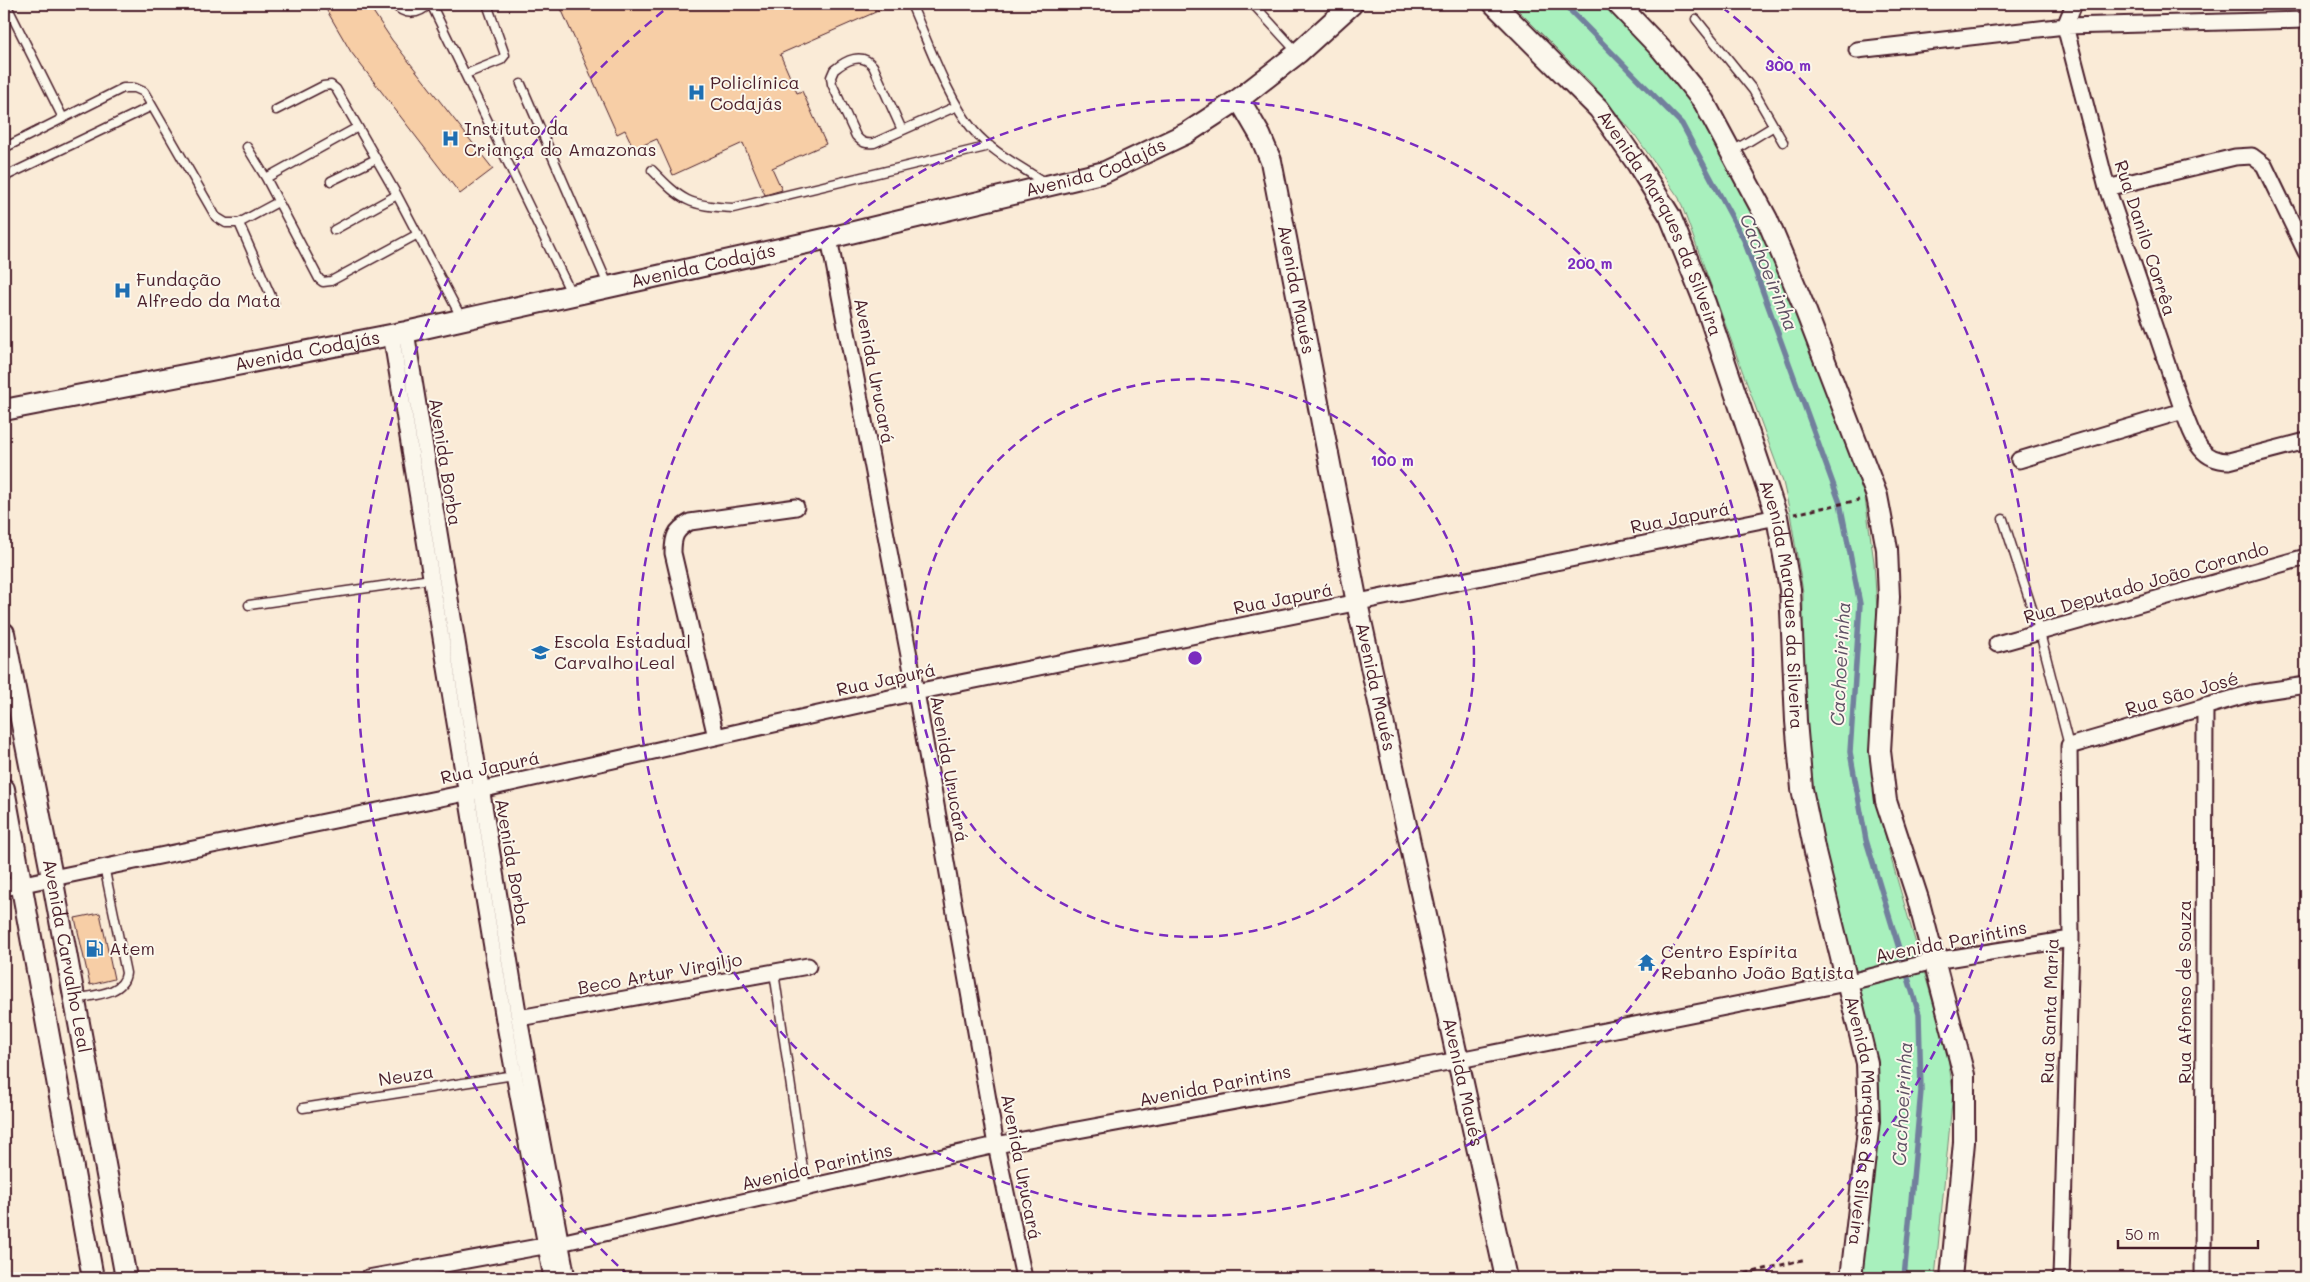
<svg xmlns="http://www.w3.org/2000/svg" width="2310" height="1282" viewBox="0 0 2310 1282" font-family="Mali,sans-serif">
	<style>
		.green { fill: #a8f0bd; stroke: #798874 }
		.lines { fill: none; stroke-linecap: round; stroke-linejoin: round }
		.stream { stroke: #72809d; stroke-width: 5.5 }
		.building { fill: #f7cea6; stroke: #4a1f2b }
		.lane-casing { stroke: #4a1f2b; stroke-width: 11 }
		.street-casing { stroke: #4a1f2b; stroke-width: 19 }
		.secondary-casing { stroke: #4a1f2b; stroke-width: 24 }
		.path { stroke: #4a1f2b; stroke-width: 3; stroke-dasharray: 5 4; stroke-linecap: butt }
		.lane { stroke: #fbf7ec; stroke-width: 8 }
		.street { stroke: #fbf7ec; stroke-width: 15 }
		.secondary { stroke: #fbf7ec; stroke-width: 20 }
		.ring { fill: none; stroke: #7b2cbf; stroke-width: 2.5; stroke-dasharray: 9 6 }
		.labels { text-anchor: middle; stroke-width: 4; stroke-linejoin: round; paint-order: stroke }
		.poi-label { font-size: 18px; fill: #4a1f2b; stroke: #fbf7ec; text-anchor: start }
		.street-label { font-size: 18px; fill: #4a1f2b; stroke: #fbf7ec }
		.water-label { font-size: 19px; font-style: italic; fill: #5e5064; stroke: #fbf7ec }
		.centre { fill: #7b2cbf; stroke: #fbf7ec; stroke-width: 2.5 }
		.ring-label { font-size: 15px; text-anchor: middle; font-weight: bold; fill: #7b2cbf; stroke: #fbf7ec; stroke-width: 4; stroke-linejoin: round; paint-order: stroke }
	</style>
	<rect width="100%" height="100%" fill="#faebd7"/>
	<filter id="ink" filterUnits="userSpaceOnUse"><feTurbulence type="fractalNoise" baseFrequency=".02" numOctaves="2"/><feDisplacementMap in="SourceGraphic" scale="10" xChannelSelector="R" yChannelSelector="G"/><feConvolveMatrix kernelMatrix="1 2 1 2 8 2 1 2 1" color-interpolation-filters="sRGB"/></filter>
	<g filter="url(#ink)">
		<path class="green" d="M 1512,4 L 1611,4 L 1698,102 L 1767,240 L 1831,399 L 1865,498 L 1874,562 L 1877,610 L 1869,727 L 1873,781 L 1890,855 L 1947,1050 L 1953,1092 L 1935,1278 L 1859,1278 L 1874,1144 L 1818,846 L 1802,715 L 1803,592 L 1790,513 L 1783,482 L 1679,198 L 1635,135 L 1590,82 Z"/>
		<g class="lines">
			<path class="stream" d="M 1564,4 L 1682,124 L 1744,240 L 1840,503 L 1860,604 L 1850,752 L 1866,840 L 1919,1014 L 1921,1091 L 1904,1278"/>
		</g>
		<path class="building" d="M 323,4 L 368,4 L 392,40 L 493,169 L 460,194 L 351,52 Z
			M 559,4 L 894,4 L 780,54 L 797,93 L 802,91 L 826,144 L 772,168 L 782,190 L 765,195 L 743,143 L 673,175 L 657,139 L 634,149 L 625,130 L 617,134 Z
			M 100,913 L 114,979 L 90,985 L 75,918 Z"/>
		<g class="lines">
			<defs>
				<path id="lane" d="M 6,4 L 63,118
					M 394,4 C 404,16 419,15 429,4
					M 431,4 L 572,295
					M 911,4 C 928,42 948,100 974,131 C 993,153 1022,167 1045,183
					M 1253,4 L 1298,53
					M 1696,19 L 1753,90 L 1783,142
					M 466,74 L 501,60 L 505,55 L 487,4
					M 521,84 L 609,287
					M 276,110 L 323,86 L 331,85 L 336,89 L 358,127
					M 902,130 L 873,66 C 862,52 846,60 834,70 L 831,77 L 832,84 L 856,136 C 862,143 866,144 874,143 L 957,106
					M 247,147 L 266,178
					M 4,148 L 123,88 L 135,88 L 144,92 L 216,217 L 226,223 L 239,223 L 278,202
					M 1733,151 L 1774,126
					M 652,170 C 682,201 689,206 733,208 L 990,146
					M 4,177 L 152,106
					M 331,181 L 376,159
					M 239,223 L 274,303
					M 334,230 L 397,195
					M 418,234 L 331,281 L 323,282 L 319,279 L 266,178 L 358,127 L 397,195 L 462,319
					M 2003,519 L 2040,633 L 2069,746
					M 249,605 L 431,579
					M 774,972 L 806,1189
					M 75,999 C 92,995 124,995 126,973 L 104,866
					M 303,1108 L 514,1075"/>
				<path id="street" d="M 2074,4 L 2065,26 L 2107,188 L 2183,411 C 2193,435 2198,461 2229,461 L 2306,441
					M 1857,50 L 2065,26 L 2306,20
					M 2107,188 L 2235,157 L 2252,156 L 2264,165 L 2306,252
					M 829,238 L 916,692 L 996,1145 L 1024,1278
					M 406,332 L 519,1018 L 567,1278
					M 391,334 L 504,1020 L 552,1278
					M 2019,460 L 2183,411
					M 1997,644 L 2306,557
					M 716,737 L 673,553 C 673,537 675,530 690,522 L 796,507
					M 4,888 L 480,790 L 916,692 L 1777,517
					M 519,1018 L 808,966
					M 368,1278 L 560,1243 L 996,1145 L 1459,1060 L 1846,983 L 1934,961 L 2071,939
					M 2061,1278 L 2071,939 L 2069,746 L 2252,693 L 2306,685
					M 2203,1278 L 2205,706"/>
				<g id="secondary">
					<path id="s1" d="M 1494,4 L 1599,109 L 1638,165 L 1670,216 L 1705,303 L 1777,517 L 1790,589 L 1796,721 L 1802,789 L 1815,852 L 1867,1063 L 1869,1121 L 1851,1278"/>
					<path d="M 1618,4 L 1662,50 L 1704,102 L 1767,219 L 1805,309 L 1877,496 L 1887,549 L 1889,597 L 1880,751 L 1886,801 L 1918,899 L 1964,1075 L 1964,1142 L 1951,1278"/>
					<path id="s2" d="M 1239,99 L 1260,135 L 1271,161 L 1357,603 L 1506,1278"/>
					<path id="s3" d="M 4,410 L 406,332 L 829,238 L 1105,172 L 1187,133 L 1239,99 L 1298,53 L 1352,4"/>
					<path id="s4" d="M 4,633 L 52,877 L 126,1278"/>
					<path d="M 4,789 L 93,1278"/>
				</g>
			</defs>
			<use href="#lane" class="lane-casing"/>
			<use href="#street" class="street-casing"/>
			<use href="#secondary" class="secondary-casing"/>
			<path class="path" d="M 1794,514 L 1859,500
				M 1728,1278 L 1806,1259"/>
			<use href="#lane" class="lane"/>
			<use href="#street" class="street"/>
			<use href="#secondary" class="secondary"/>
		</g>
	</g>
	<g class="ring">
		<circle cx="1195" cy="658" r="279"/>
		<circle cx="1195" cy="658" r="558"/>
		<path d="M629 1276A838 838 0 0 1 668 7M1722 7A838 838 0 0 1 1761 1276"/>
	</g>
	<defs>
		<symbol id="hospital-bare" viewBox="-9 -9 18 18"><path d="M-5-5h3v3.5h4V-5h3V5h-3V1.5h-4V5h-3Z" fill="#1f6fb2" stroke="#fbf7ec" stroke-width="2.5" paint-order="stroke"/></symbol>
		<symbol id="school-bare" viewBox="-9 -9 18 18"><path d="M0-5L7-2L0 1L-7-2ZM-4 1L0 2.5L4 1V4Q0 6-4 4Z" fill="#1f6fb2" stroke="#fbf7ec" stroke-width="2.5" paint-order="stroke"/></symbol>
		<symbol id="fuel-bare" viewBox="-9 -9 18 18"><path d="M-5.5-6h7V0h2V4h1.3V-2.5L3-4.5l.8-.8L6-3V5H2.5V1h-1V6h-7ZM-4.2-4.7v3.2H.2V-4.7Z" fill="#1f6fb2" stroke="#fbf7ec" stroke-width="2.5" paint-order="stroke"/></symbol>
		<symbol id="temple-bare" viewBox="-9 -9 18 18"><path d="M0-6L5-2H3V0L6.5 2.5H4V6H1.5V3h-3V6H-4V2.5H-6.5L-3 0V-2H-5Z" fill="#1f6fb2" stroke="#fbf7ec" stroke-width="2.5" paint-order="stroke"/></symbol>
	</defs>
	<g fill-rule="evenodd">
		<use href="#hospital-bare" x="684" y="80" width="25" height="25"/>
		<use href="#hospital-bare" x="438" y="126" width="25" height="25"/>
		<use href="#hospital-bare" x="110" y="278" width="25" height="25"/>
		<use href="#school-bare" x="528" y="640" width="25" height="25"/>
		<use href="#fuel-bare" x="82" y="936" width="25" height="25"/>
		<use href="#temple-bare" x="1634" y="950" width="25" height="25"/>
	</g>
	<g class="labels">
		<g class="poi-label">
			<text x="710" y="89">Policlínica<tspan x="710" dy="21">Codajás</tspan></text>
			<text x="464" y="135">Instituto da<tspan x="464" dy="21">Criança do Amazonas</tspan></text>
			<text x="136" y="286">Fundação<tspan x="136" dy="21">Alfredo da Mata</tspan></text>
			<text x="554" y="648">Escola Estadual<tspan x="554" dy="21">Carvalho Leal</tspan></text>
			<text x="109" y="955">Atem</text>
			<text x="1661" y="958">Centro Espírita<tspan x="1661" dy="21">Rebanho João Batista</tspan></text>
		</g>
		<g class="street-label">
			<text dy="6" stroke="none"><textPath href="#s3" startOffset="1119">Avenida Codajás</textPath></text>
			<text dy="6" stroke="none"><textPath href="#s1" startOffset="279">Avenida Marques da Silveira</textPath></text>
			<text transform="translate(2145 238) rotate(72)" y="6">Rua Danilo Corrêa</text>
			<text dy="6" stroke="none"><textPath href="#s3" startOffset="714">Avenida Codajás</textPath></text>
			<text dy="6" stroke="none"><textPath href="#s2" startOffset="201">Avenida Maués</textPath></text>
			<text dy="6" stroke="none"><textPath href="#s3" startOffset="309">Avenida Codajás</textPath></text>
			<text transform="translate(874 371) rotate(79)" y="6">Avenida Urucará</text>
			<text transform="translate(445 462) rotate(81)" y="6">Avenida Borba</text>
			<text transform="translate(1680 518) rotate(-11)" y="6">Rua Japurá</text>
			<text transform="translate(2146 583) rotate(-16)" y="6">Rua Deputado João Corando</text>
			<text transform="translate(1283 599) rotate(-11)" y="6">Rua Japurá</text>
			<text dy="6" stroke="none"><textPath href="#s1" startOffset="684">Avenida Marques da Silveira</textPath></text>
			<text transform="translate(886 680) rotate(-12)" y="6">Rua Japurá</text>
			<text dy="6" stroke="none"><textPath href="#s2" startOffset="606">Avenida Maués</textPath></text>
			<text transform="translate(2182 694) rotate(-16)" y="6">Rua São José</text>
			<text transform="translate(490 768) rotate(-12)" y="6">Rua Japurá</text>
			<text transform="translate(949 769) rotate(80)" y="6">Avenida Urucará</text>
			<text transform="translate(512 862) rotate(80)" y="6">Avenida Borba</text>
			<text transform="translate(1951 942) rotate(-11)" y="6">Avenida Parintins</text>
			<text dy="6" stroke="none"><textPath href="#s4" startOffset="329">Avenida Carvalho Leal</textPath></text>
			<text transform="translate(660 974) rotate(-10)" y="6">Beco Artur Virgiljo</text>
			<text transform="translate(2185 992) rotate(-90)" y="6">Rua Afonso de Souza</text>
			<text transform="translate(2050 1011) rotate(-88)" y="6">Rua Santa Maria</text>
			<text transform="translate(406 1076) rotate(-9)" y="6">Neuza</text>
			<text dy="6" stroke="none"><textPath href="#s2" startOffset="1011">Avenida Maués</textPath></text>
			<text transform="translate(1215 1086) rotate(-11)" y="6">Avenida Parintins</text>
			<text dy="6" stroke="none"><textPath href="#s1" startOffset="1209">Avenida Marques da Silveira</textPath></text>
			<text transform="translate(817 1167) rotate(-13)" y="6">Avenida Parintins</text>
			<text transform="translate(1021 1167) rotate(79)" y="6">Avenida Urucará</text>
		</g>
		<g class="water-label">
			<text transform="translate(1769 272) rotate(68)" y="7">Cachoeirinha</text>
			<text transform="translate(1840 664) rotate(-87)" y="7">Cachoeirinha</text>
			<text transform="translate(1902 1104) rotate(-87)" y="7">Cachoeirinha</text>
		</g>
	</g>
	<circle cx="1195" cy="658" r="8" class="centre"/>
	<g class="ring-label">
		<text x="1788" y="71">300 m</text>
		<text x="1590" y="269">200 m</text>
		<text x="1392" y="466">100 m</text>
	</g>
	<rect width="2310" height="1282" fill="none" stroke="#fbf7ec" stroke-width="20"/>
	<rect x="10" y="10" width="2290" height="1262" fill="none" stroke="#4a1f2b" stroke-width="2" filter="url(#ink)"/>
	<path d="M2118 1240v8h140v-8" fill="none" stroke="#4a1f2b" stroke-width="2.5"/>
	<text x="2125" y="1240" font-size="15" fill="#4a1f2b" stroke="#fbf7ec" stroke-width="4" paint-order="stroke">50 m</text>
</svg>
